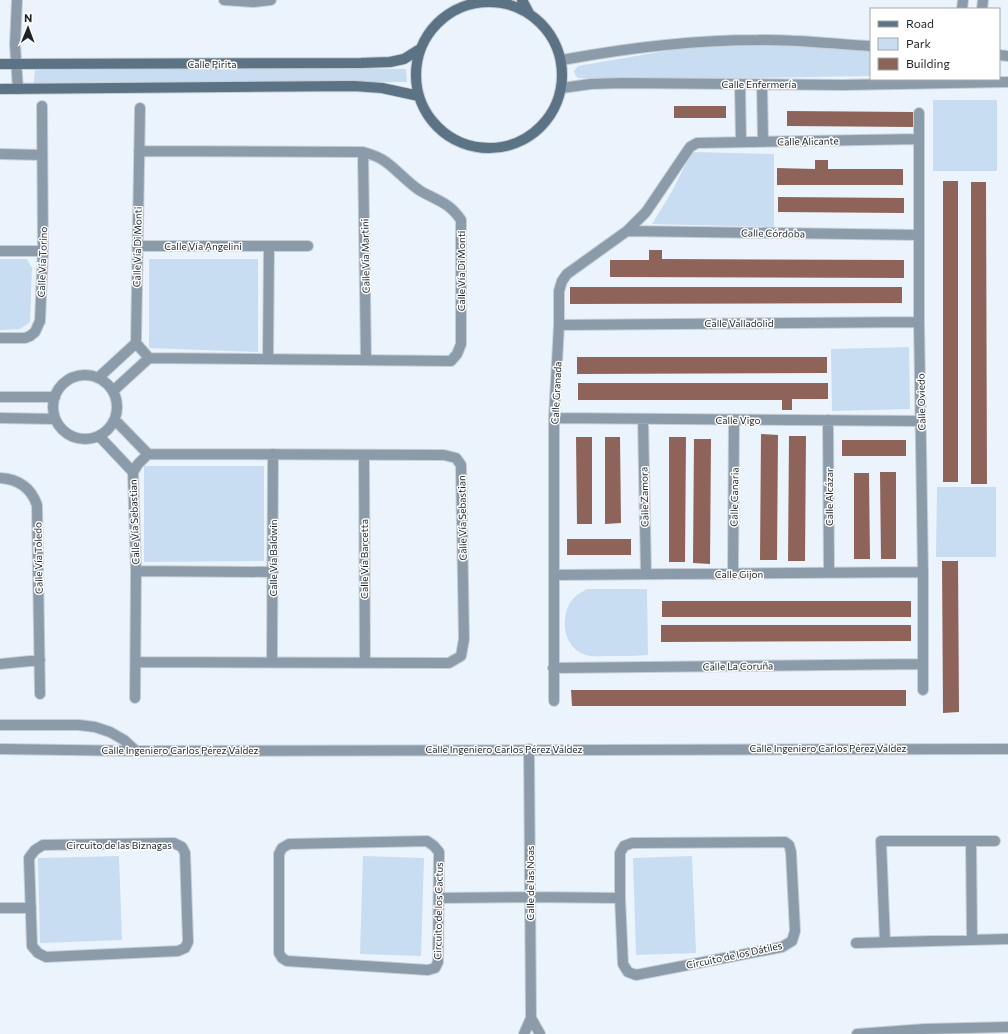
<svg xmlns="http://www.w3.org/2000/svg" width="1008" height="1034" viewBox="0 0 1008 1034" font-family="Commissioner,sans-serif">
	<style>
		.green { fill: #c8ddf1 }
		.building { fill: #8e6359 }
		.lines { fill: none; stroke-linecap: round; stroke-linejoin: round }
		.street-casing { stroke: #c6ced6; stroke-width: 12 }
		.secondary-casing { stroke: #c6ced6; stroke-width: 12 }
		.street { stroke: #8c9ba9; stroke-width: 10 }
		.secondary { stroke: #5c7285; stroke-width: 10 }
		.labels { text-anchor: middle; stroke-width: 3; stroke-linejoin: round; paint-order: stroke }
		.street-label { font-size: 10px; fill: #1e2328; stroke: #fff }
	</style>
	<rect width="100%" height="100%" fill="#ebf4fc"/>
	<path class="green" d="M 750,44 L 846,47 L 871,49 L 871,76 L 622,80 L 578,78 L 575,75 L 574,71 L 578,66 L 677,49 Z
		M 255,67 L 406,69 L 407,82 L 34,83 L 35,69 Z
		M 933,100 L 997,100 L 997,171 L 933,171 Z
		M 692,152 L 774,154 L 774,227 L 652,224 L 671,193 Z
		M 0,259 L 27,259 L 32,268 L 30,322 L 20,329 L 0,330 Z
		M 149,259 L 258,259 L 258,352 L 149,348 Z
		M 909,347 L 910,409 L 832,411 L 831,349 Z
		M 144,466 L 264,466 L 264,561 L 144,562 Z
		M 937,487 L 996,487 L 996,557 L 936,557 Z
		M 587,589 L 647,589 L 648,655 C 635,656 623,656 610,656 C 604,656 597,657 591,656 C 573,654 563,637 565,620 C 567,603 572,597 587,589 Z
		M 119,856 L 122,940 L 40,943 L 38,858 Z
		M 363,856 L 424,858 L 421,956 L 360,954 Z
		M 692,856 L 696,953 L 636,955 L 633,858 Z"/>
	<path class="building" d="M 674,106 L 726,106 L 726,118 L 674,118 Z
		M 787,111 L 913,112 L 913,127 L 787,126 Z
		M 815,160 L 828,160 L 828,169 L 903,169 L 903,185 L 777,185 L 777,168 L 815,169 Z
		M 943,181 L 958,181 L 958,482 L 943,482 Z
		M 971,182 L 986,182 L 987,484 L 971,484 Z
		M 778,197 L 904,198 L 904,213 L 778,212 Z
		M 649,250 L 662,250 L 662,259 L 904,260 L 904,278 L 610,277 L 610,260 L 649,260 Z
		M 570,287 L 902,287 L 902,303 L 570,304 Z
		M 577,357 L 827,357 L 827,373 L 577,374 Z
		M 578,383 L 828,383 L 828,399 L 792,399 L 792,410 L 782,410 L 782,400 L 578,400 Z
		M 761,434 L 778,435 L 777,560 L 760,560 Z
		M 789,436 L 806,436 L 805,561 L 788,561 Z
		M 576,437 L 592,437 L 592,524 L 577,524 Z
		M 605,437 L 620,437 L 621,523 L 605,524 Z
		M 669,437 L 686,437 L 685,562 L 669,562 Z
		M 694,439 L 711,439 L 710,564 L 693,563 Z
		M 842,440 L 906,440 L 906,456 L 842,456 Z
		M 880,472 L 896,472 L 896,559 L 881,559 Z
		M 854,473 L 869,473 L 870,559 L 854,559 Z
		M 567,539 L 631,539 L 631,555 L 567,555 Z
		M 942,561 L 958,561 L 959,712 L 943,713 Z
		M 662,601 L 911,601 L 911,617 L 662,617 Z
		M 661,625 L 911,625 L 911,641 L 661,642 Z
		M 571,690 L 906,690 L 906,706 L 572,706 Z"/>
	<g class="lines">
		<defs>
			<path id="street" d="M 17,0 L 15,45 L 18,89
				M 224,0 L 253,2 L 271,0
				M 962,9 L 963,0
				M 982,9 L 983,0
				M 999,55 L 1008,56
				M 562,60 C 627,48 692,40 758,40 C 795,39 834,44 871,46
				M 740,84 L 741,142
				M 762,85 L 763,142
				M 562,88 L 591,84 L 622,83 L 843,85 L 1008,82
				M 919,113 L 919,322 L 923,572 L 923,690
				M 139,151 L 363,152 C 371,154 379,157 386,162 C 397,170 407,182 419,190 C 437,201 448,201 461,220 L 461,344 L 457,354 L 451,361 L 149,358 L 136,343 L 140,108
				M 363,152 L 366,360
				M 0,154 L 42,155
				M 627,231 L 919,235
				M 137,246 L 308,246
				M 0,251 L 43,251
				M 559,325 L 919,322
				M 0,338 L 25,338 L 30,336 L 35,332 L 40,321 L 43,251 L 42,106
				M 268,359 L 269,246
				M53 407a32 32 0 1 1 64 0a32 32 0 1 1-64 0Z
				M 98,378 L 136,343
				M 113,391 L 149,358
				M 0,397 L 55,397
				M 0,418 L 54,419
				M 554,418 L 921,421
				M 643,419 L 646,574
				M 115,420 L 148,454
				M 828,420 L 829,573
				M 99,436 L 133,472
				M 364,455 L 365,663
				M 0,478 C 19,479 31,488 37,505 L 40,694
				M 136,571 L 273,572
				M 733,574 L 734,420
				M 554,575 L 923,572
				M 272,662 L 273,454
				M 0,664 L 40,660
				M 553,668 L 923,664
				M 135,698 L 136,571 L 133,472 L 138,464 L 148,454 L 444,455 L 456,458 L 461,465 L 464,639 L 461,656 L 449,663 L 136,662
				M 554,701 L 554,418 L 559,325 L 559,291 L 562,281 L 567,274 L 627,231 L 646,212 L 690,147 L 697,143 L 919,139
				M 0,725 L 79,725 L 95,727 L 110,732 L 124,740 L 136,751
				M 0,749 L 136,751 L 1008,749
				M 427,841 L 434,846 L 439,852 L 438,962 L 435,968 L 428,970 L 287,961 L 282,958 L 279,953 L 279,854 L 282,848 L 289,844 Z
				M 971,841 L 972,940
				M 785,842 L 789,845 L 791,852 L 795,931 L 792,941 L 782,947 L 636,975 L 628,972 L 623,964 L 620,898 L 620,853 L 624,846 L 632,843 Z
				M 174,843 L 182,847 L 185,853 L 188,942 L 185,948 L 178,951 L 46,957 L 38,953 L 32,946 L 29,858 L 35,850 L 43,845 Z
				M 439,898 L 530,897 L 620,898
				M 0,908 L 31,908
				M 885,942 L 881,841 L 995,841
				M 856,943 L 1008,939
				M 531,1018 L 540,1034
				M 524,1034 L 531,1018 L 529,749
				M 857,1034 L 925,1029 L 1008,1027"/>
			<path id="secondary" d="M 522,0 L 529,13
				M416 75a73 73 0 1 1 146 0a73 73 0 1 1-146 0Z
				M 0,64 L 361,63 L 390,62 L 404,59 L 420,49
				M 0,89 L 354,86 L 382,88 L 419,96"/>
		</defs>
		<use href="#street" class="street-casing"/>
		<use href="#secondary" class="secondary-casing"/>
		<use href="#street" class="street"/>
		<use href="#secondary" class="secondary"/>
	</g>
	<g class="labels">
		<g class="street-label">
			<text x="212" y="68">Calle Pirita</text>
			<text x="759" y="88">Calle Enfermería</text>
			<text transform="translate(808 141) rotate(-1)" y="4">Calle Alicante</text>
			<text transform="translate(773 233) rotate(1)" y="4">Calle Córdoba</text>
			<text x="203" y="250">Calle Vía Angelini</text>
			<text transform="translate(137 247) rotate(-89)" y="4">Calle Vía Di Monti</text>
			<text transform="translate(365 256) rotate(-91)" y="4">Calle Vía Martini</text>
			<text transform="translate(42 262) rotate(-88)" y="4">Calle Vía Torino</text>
			<text transform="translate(461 271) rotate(-90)" y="4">Calle Vía Di Monti</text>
			<text x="739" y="327">Calle Valladolid</text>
			<text transform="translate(556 393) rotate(-87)" y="4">Calle Granada</text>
			<text transform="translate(921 402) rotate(-91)" y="4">Calle Oviedo</text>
			<text x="738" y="424">Calle Vigo</text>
			<text transform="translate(644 497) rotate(-91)" y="4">Calle Zamora</text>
			<text transform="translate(734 497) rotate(-89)" y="4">Calle Canaria</text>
			<text transform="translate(829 497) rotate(-90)" y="4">Calle Alcázar</text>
			<text transform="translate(462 518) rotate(-91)" y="4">Calle Vía Sebastian</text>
			<text transform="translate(134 522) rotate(-92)" y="4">Calle Vía Sebastian</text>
			<text transform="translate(38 558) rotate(-91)" y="4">Calle Vía Toledo</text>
			<text transform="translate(273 558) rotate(-90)" y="4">Calle Vía Baldwin</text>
			<text transform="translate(364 559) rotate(-90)" y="4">Calle Vía Barcetta</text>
			<text x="739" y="578">Calle Gijon</text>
			<text transform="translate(738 666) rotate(-1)" y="4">Calle La Coruña</text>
			<text x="828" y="752">Calle Ingeniero Carlos Pérez Valdez</text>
			<text x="504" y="753">Calle Ingeniero Carlos Pérez Valdez</text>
			<text x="180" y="754">Calle Ingeniero Carlos Pérez Valdez</text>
			<text x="119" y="849">Circuito de las Biznagas</text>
			<text transform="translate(530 883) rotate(-90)" y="4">Calle de las Noas</text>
			<text transform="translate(438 911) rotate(-89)" y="4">Circuito de los Cactus</text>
			<text transform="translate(734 955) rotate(-12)" y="4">Circuito de los Dátiles</text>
		</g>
	</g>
	<rect x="870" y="8" width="130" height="72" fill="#ffffff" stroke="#a5a7a9"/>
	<rect x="878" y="21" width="20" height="6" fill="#5c7285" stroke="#a5a7a9"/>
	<text x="906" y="28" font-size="12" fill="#1e2328">Road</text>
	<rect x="878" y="38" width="20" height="12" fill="#c8ddf1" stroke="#a5a7a9"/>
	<text x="906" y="48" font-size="12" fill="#1e2328">Park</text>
	<rect x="878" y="58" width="20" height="12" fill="#8e6359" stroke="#a5a7a9"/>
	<text x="906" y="68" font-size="12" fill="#1e2328">Building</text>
	<g transform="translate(28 28) rotate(1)" stroke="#ffffff" stroke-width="3" paint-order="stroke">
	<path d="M0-3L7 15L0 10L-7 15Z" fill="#1e2328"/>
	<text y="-6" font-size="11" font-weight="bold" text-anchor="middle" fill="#1e2328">N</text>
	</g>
</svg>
